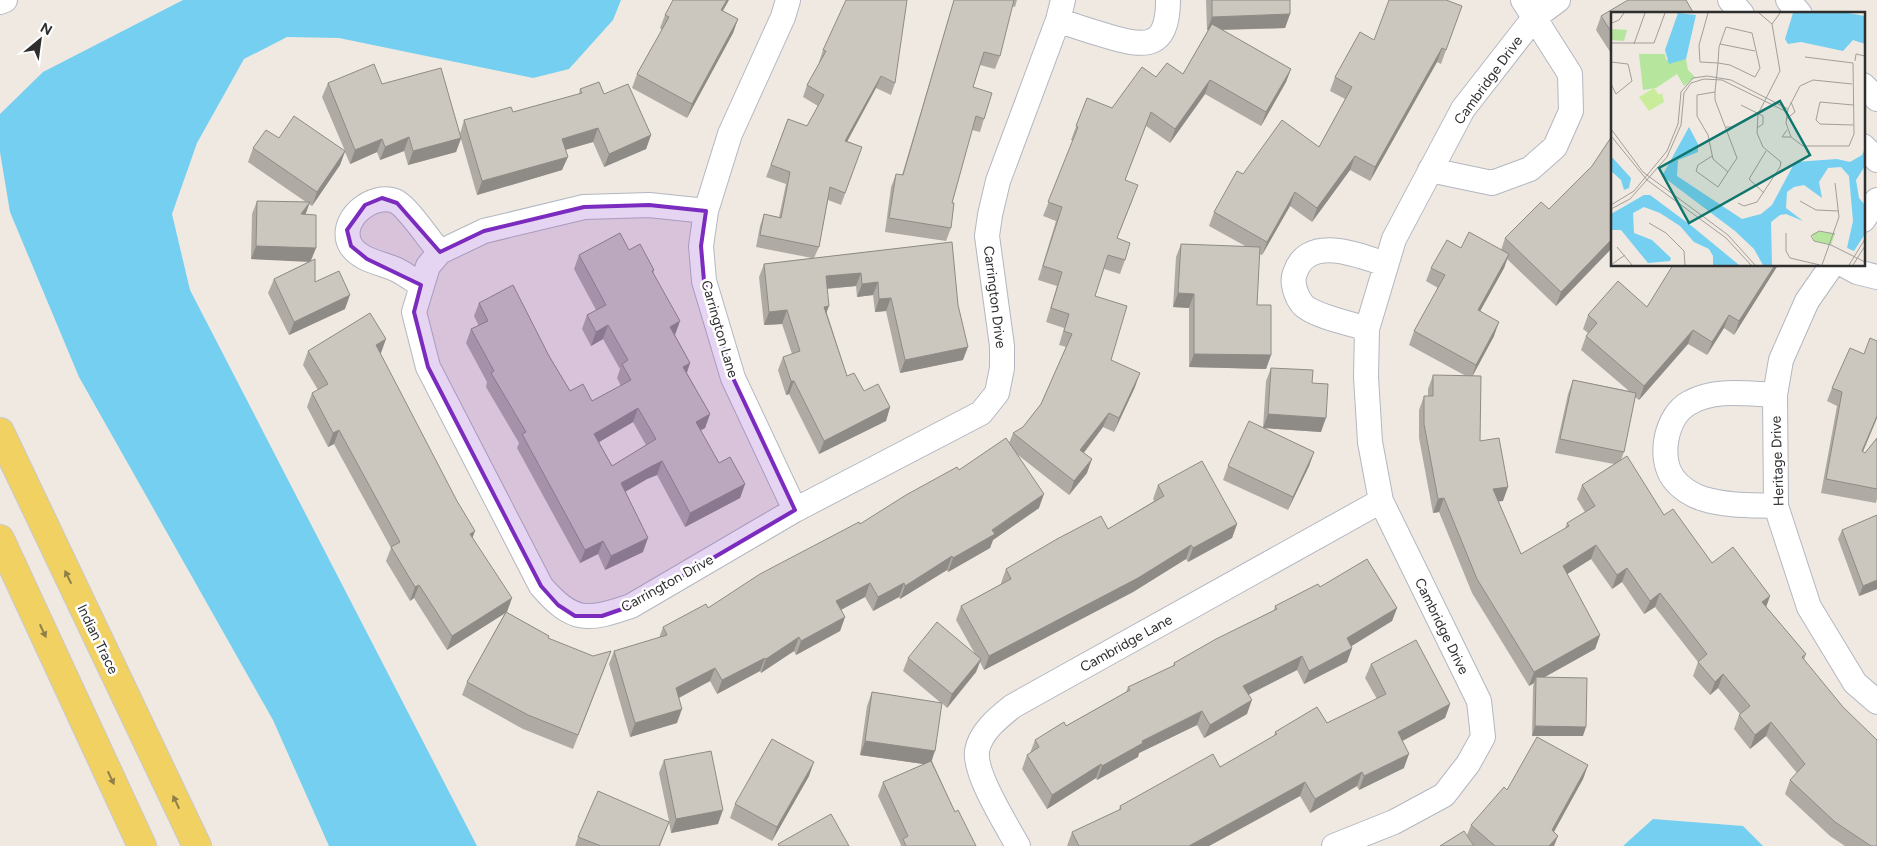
<svg xmlns="http://www.w3.org/2000/svg" width="1877" height="846" viewBox="0 0 1877 846" font-family="Figtree,sans-serif">
	<style>
		.water { fill: #75cff0 }
		.lines { fill: none; stroke-linecap: round; stroke-linejoin: round }
		.minor-casing { stroke: #b4b7c1; stroke-width: 26 }
		.major-casing { stroke: #c9c9c9; stroke-width: 30 }
		.minor { stroke: #fff; stroke-width: 24 }
		.major { stroke: #f2d163; stroke-width: 28 }
		.wall { fill: #afaba4; fill-rule: evenodd }
		.shaded-wall { fill: #8e8b86 }
		.building { fill: #cbc7bf; stroke: #8e8b86; fill-rule: evenodd }
		.oneway { fill: #908048 }
		.marked { fill: #7b2cbf; fill-opacity: 0.2; stroke: #7b2cbf; stroke-width: 4; stroke-linejoin: round }
		.labels { text-anchor: middle; stroke-width: 5; stroke-linejoin: round; paint-order: stroke }
		.street-label { font-size: 14px; fill: #2e2e2e; stroke: #fff }
		.inset-road { fill: none; stroke: #a29e99; stroke-width: 1 }
		.view { fill: #0f766e; fill-opacity: 0.15; stroke: #0f766e; stroke-width: 2.5 }
		.inset-edge { fill: none; stroke: #2e2e2e; stroke-width: 2.5 }
	</style>
	<rect width="100%" height="100%" fill="#efe9e1"/>
	<path class="water" d="M 183,0 L 621,0 L 613,20 L 569,69 L 533,78 L 339,38 L 287,37 L 244,59 L 197,143 L 172,214 L 190,290 L 477,846 L 329,846 L 273,720 L 79,377 L 10,212 L 0,152 L 0,114 L 43,72 Z
		M 1653,819 L 1743,826 L 1763,846 L 1623,846 Z"/>
	<g class="lines">
		<defs>
			<path id="minor" d="M 788,0 L 783,17 L 730,134 L 706,211 L 701,246 L 704,281 L 733,378 L 795,510
				M 1730,0 L 1742,14
				M 1788,0 L 1800,14
				M 0,2 L 5,0
				M 1058,20 C 1074,26 1090,31 1107,36 C 1146,48 1168,49 1168,0
				M 1863,85 L 1877,99
				M 1863,146 L 1877,160
				M 1430,170 L 1492,183 L 1530,169 L 1555,147 L 1571,111 L 1570,74 L 1523,0
				M 706,211 L 649,205 L 584,207 L 484,231 L 440,252 L 428,266 L 414,312 L 428,367 L 541,586 C 573,623 587,621 631,606 L 795,510 L 981,413 L 997,393 L 1002,368 L 1002,346 L 987,236 L 990,215 L 998,181 L 1058,20 L 1063,0
				M 1863,220 L 1877,200
				M 1832,265 L 1807,301 L 1781,360 L 1775,395 L 1776,506 L 1809,607 L 1855,683 L 1877,702
				M 1844,265 L 1857,272 L 1877,277
				M 421,285 C 413,280 404,273 395,269 C 381,263 360,260 351,246 C 336,221 373,190 397,202 C 409,209 429,240 440,252
				M 1367,329 C 1350,323 1316,317 1303,305 C 1296,297 1291,282 1295,273 C 1308,234 1358,255 1385,264
				M 1775,395 C 1747,394 1715,388 1689,403 C 1666,416 1658,457 1673,478 C 1680,488 1693,496 1704,499 C 1727,506 1753,505 1776,506
				M 1018,846 C 1006,824 974,774 977,751 C 980,732 999,717 1013,706 L 1381,501
				M 1334,846 L 1394,822 L 1444,795 L 1468,764 L 1483,737 L 1479,701 L 1381,501 L 1370,442 L 1366,377 L 1367,329 L 1394,239 L 1463,109 L 1534,18 L 1558,0"/>
			<path id="major" d="M 0,432 L 197,846
				M 0,539 L 142,846"/>
		</defs>
		<use href="#minor" class="minor-casing"/>
		<use href="#major" class="major-casing"/>
		<use href="#minor" class="minor"/>
		<use href="#major" class="major"/>
	</g>
	<path class="wall" d="M 954,0 L 1017,0 L 1015,7 L 1012,6 L 1000,56 L 995,69 L 980,65 L 973,87 L 984,119 L 980,132 L 972,130 L 952,203 L 951,228 L 946,241 L 885,232 L 891,187 L 896,174 L 902,175 Z
		M 1206,0 L 1290,0 L 1290,14 L 1285,28 L 1222,30 L 1291,69 L 1286,82 L 1261,126 L 1205,94 L 1170,143 L 1146,126 L 1125,180 L 1133,199 L 1117,238 L 1125,260 L 1120,274 L 1104,269 L 1095,296 L 1111,360 L 1135,387 L 1114,432 L 1103,427 L 1084,453 L 1087,473 L 1069,495 L 1018,455 L 1039,508 L 993,540 L 990,548 L 948,572 L 947,570 L 900,599 L 899,597 L 873,611 L 865,597 L 841,610 L 845,617 L 840,631 L 796,655 L 794,651 L 761,673 L 760,671 L 717,694 L 710,681 L 679,698 L 677,723 L 630,737 L 609,664 L 614,651 L 659,638 L 663,627 L 708,608 L 1009,443 L 1013,433 L 1023,427 L 1041,404 L 1066,347 L 1059,345 L 1064,328 L 1046,322 L 1057,286 L 1038,280 L 1056,221 L 1043,216 L 1073,141 L 1071,140 L 1087,98 L 1112,108 L 1156,77 L 1183,74 L 1208,30 L 1207,30 Z
		M 1462,6 L 1441,64 L 1437,62 L 1370,181 L 1350,170 L 1312,222 L 1290,206 L 1262,255 L 1259,254 L 1257,305 L 1271,355 L 1266,369 L 1189,367 L 1189,308 L 1173,307 L 1176,257 L 1181,244 L 1247,247 L 1209,226 L 1214,212 L 1243,174 L 1319,147 L 1345,99 L 1330,91 L 1335,77 L 1374,40 Z
		M 723,11 L 738,19 L 733,33 L 687,118 L 632,88 L 637,74 L 662,30 L 660,28 L 665,15 Z
		M 1612,14 L 1612,55 L 1596,30 L 1601,16 Z
		M 823,50 L 895,83 L 891,95 L 876,88 L 847,141 L 862,147 L 841,205 L 828,200 L 819,247 L 814,258 L 952,242 L 963,360 L 900,373 L 886,311 L 875,312 L 873,295 L 857,297 L 856,286 L 827,289 L 827,313 L 847,376 L 864,391 L 890,407 L 886,421 L 819,454 L 789,394 L 786,395 L 778,370 L 783,357 L 792,354 L 782,324 L 764,325 L 759,277 L 764,264 L 812,258 L 756,247 L 760,226 L 764,214 L 779,217 L 786,184 L 766,177 L 788,119 L 807,126 L 818,106 L 803,97 L 807,85 L 820,62 L 819,62 Z
		M 328,83 L 460,134 L 464,120 L 513,112 L 579,94 L 580,89 L 604,94 L 651,135 L 646,149 L 604,167 L 593,142 L 566,150 L 562,170 L 477,195 L 461,139 L 456,152 L 408,165 L 404,151 L 380,160 L 377,152 L 350,164 L 345,152 L 340,165 L 312,206 L 309,204 L 305,214 L 316,248 L 311,261 L 315,282 L 345,309 L 289,335 L 268,293 L 274,279 L 310,261 L 251,259 L 252,214 L 257,201 L 306,202 L 248,162 L 253,148 L 279,138 L 345,151 L 322,97 Z
		M 1549,209 L 1612,248 L 1556,306 L 1507,259 L 1504,268 L 1480,311 L 1494,336 L 1472,376 L 1480,441 L 1503,501 L 1498,501 L 1521,554 L 1565,529 L 1567,523 L 1585,512 L 1577,499 L 1582,485 L 1614,464 L 1555,453 L 1568,394 L 1573,380 L 1629,391 L 1581,350 L 1586,336 L 1588,333 L 1583,329 L 1588,315 L 1647,307 L 1778,265 L 1734,335 L 1724,328 L 1707,355 L 1688,344 L 1639,400 L 1635,397 L 1624,452 L 1621,460 L 1664,515 L 1712,563 L 1770,596 L 1766,607 L 1806,654 L 1804,660 L 1877,846 L 1845,846 L 1830,836 L 1785,794 L 1790,780 L 1797,773 L 1766,736 L 1750,749 L 1734,729 L 1739,715 L 1740,714 L 1718,688 L 1710,695 L 1693,676 L 1698,662 L 1655,607 L 1644,614 L 1622,582 L 1612,589 L 1591,559 L 1567,574 L 1600,635 L 1595,649 L 1544,677 L 1583,736 L 1532,736 L 1533,687 L 1534,683 L 1529,686 L 1472,593 L 1439,512 L 1433,513 L 1419,438 L 1419,410 L 1424,396 L 1428,396 L 1428,389 L 1433,375 L 1466,376 L 1409,345 L 1414,331 L 1438,288 L 1426,281 L 1431,268 L 1461,248 L 1501,250 L 1505,238 Z
		M 629,250 L 654,270 L 653,274 L 675,335 L 690,363 L 687,373 L 710,414 L 705,428 L 700,430 L 719,463 L 745,484 L 740,498 L 685,527 L 657,475 L 647,479 L 625,492 L 643,552 L 605,570 L 598,554 L 580,563 L 517,448 L 519,443 L 486,387 L 487,382 L 466,343 L 471,329 L 479,326 L 474,316 L 479,303 L 549,356 L 570,391 L 592,401 L 621,386 L 617,378 L 620,369 L 603,339 L 591,346 L 582,329 L 587,315 L 596,310 L 574,269 L 579,255 ZM 633,422 L 646,445 L 612,466 L 599,442 Z
		M 1877,341 L 1877,418 L 1863,452 L 1865,453 L 1877,438 L 1877,499 L 1876,503 L 1821,493 L 1837,406 L 1827,401 L 1832,388 L 1864,354 Z
		M 308,351 L 381,353 L 380,353 L 473,538 L 506,612 L 549,636 L 548,639 L 606,665 L 573,749 L 523,729 L 462,695 L 467,682 L 505,613 L 447,650 L 414,598 L 410,601 L 386,561 L 391,548 L 334,444 L 328,447 L 307,407 L 312,393 L 318,390 L 303,365 Z
		M 1271,368 L 1312,383 L 1321,432 L 1264,428 L 1314,452 L 1309,466 L 1288,510 L 1223,480 L 1228,466 L 1263,428 L 1266,381 Z
		M 1158,485 L 1237,524 L 1232,538 L 1188,562 L 1186,559 L 1133,592 L 984,670 L 980,662 L 976,672 L 947,708 L 942,703 L 932,761 L 955,812 L 976,846 L 900,846 L 901,845 L 878,796 L 883,782 L 924,764 L 860,755 L 867,706 L 872,692 L 941,703 L 903,671 L 908,658 L 975,654 L 956,620 L 961,606 L 1001,584 L 1001,583 L 1006,569 L 1108,529 L 1154,501 L 1153,499 Z
		M 1842,530 L 1877,589 L 1859,596 L 1838,539 Z
		M 1320,587 L 1397,608 L 1392,621 L 1351,646 L 1352,648 L 1347,662 L 1304,684 L 1297,670 L 1248,695 L 1247,714 L 1204,738 L 1197,725 L 1139,753 L 1138,757 L 1097,780 L 1096,778 L 1047,809 L 1022,769 L 1027,755 L 1030,753 L 1035,740 L 1066,726 L 1126,692 L 1128,687 L 1173,666 L 1174,663 L 1274,610 L 1275,606 Z
		M 1371,664 L 1450,704 L 1445,718 L 1402,741 L 1404,768 L 1359,790 L 1357,786 L 1310,813 L 1300,796 L 1209,846 L 1067,846 L 1072,832 L 1119,810 L 1120,806 L 1220,767 L 1274,736 L 1275,732 L 1327,723 L 1377,699 L 1365,678 Z
		M 664,760 L 718,824 L 671,833 L 669,822 L 660,846 L 575,846 L 578,837 L 669,821 L 659,773 Z
		M 1588,765 L 1583,779 L 1554,832 L 1554,846 L 1474,846 L 1467,835 L 1471,825 L 1507,790 Z
		M 809,776 L 772,841 L 730,818 L 735,804 Z"/>
	<path class="shaded-wall" d="M 727,0 L 729,0 L 716,23 L 721,10 Z
		M 1290,14 L 1285,28 L 1207,30 L 1212,17 Z
		M 738,19 L 733,33 L 687,118 L 692,104 Z
		M 1442,48 L 1437,62 L 1370,181 L 1375,167 Z
		M 1291,69 L 1286,82 L 1261,126 L 1266,112 Z
		M 881,76 L 876,88 L 841,153 L 845,141 Z
		M 1210,80 L 1205,94 L 1170,143 L 1175,129 Z
		M 598,128 L 593,142 L 557,152 L 562,139 Z
		M 651,135 L 646,149 L 604,167 L 609,154 Z
		M 409,137 L 404,151 L 380,160 L 385,147 Z
		M 461,138 L 456,152 L 408,165 L 413,151 Z
		M 382,139 L 377,152 L 350,164 L 355,150 Z
		M 345,151 L 340,165 L 312,206 L 317,192 Z
		M 1355,156 L 1350,170 L 1312,222 L 1317,208 Z
		M 568,157 L 562,170 L 477,195 L 482,181 Z
		M 1295,192 L 1290,206 L 1262,255 L 1267,242 Z
		M 310,202 L 305,216 L 301,214 Z
		M 1612,239 L 1612,248 L 1556,306 L 1561,292 Z
		M 256,246 L 316,248 L 310,262 L 251,259 Z
		M 1509,254 L 1504,268 L 1473,324 L 1478,310 Z
		M 1775,265 L 1778,265 L 1734,335 L 1739,321 Z
		M 861,273 L 856,286 L 821,289 L 826,276 Z
		M 878,282 L 873,295 L 857,297 L 862,284 Z
		M 1178,293 L 1194,294 L 1189,308 L 1173,307 Z
		M 350,295 L 345,309 L 289,335 L 294,322 Z
		M 891,298 L 886,311 L 875,312 L 879,299 Z
		M 829,306 L 824,319 L 824,307 Z
		M 787,310 L 782,324 L 764,325 L 769,312 Z
		M 1729,315 L 1724,328 L 1707,355 L 1712,342 Z
		M 680,321 L 675,335 L 670,327 Z
		M 1499,322 L 1494,336 L 1471,379 L 1476,365 Z
		M 608,325 L 603,339 L 591,346 L 596,332 Z
		M 1693,330 L 1688,344 L 1639,400 L 1644,386 Z
		M 386,339 L 381,353 L 370,359 L 376,345 Z
		M 968,347 L 963,360 L 900,373 L 905,360 Z
		M 1194,354 L 1271,355 L 1266,369 L 1189,367 Z
		M 690,363 L 685,377 L 683,367 Z
		M 1140,373 L 1135,387 L 1114,432 L 1119,418 Z
		M 791,381 L 794,381 L 789,394 L 786,395 Z
		M 890,407 L 886,421 L 819,454 L 824,441 Z
		M 638,408 L 633,422 L 589,448 L 594,434 Z
		M 1109,413 L 1103,427 L 1075,464 L 1080,450 Z
		M 710,414 L 705,428 L 691,436 L 696,422 Z
		M 1268,414 L 1326,418 L 1321,432 L 1263,428 Z
		M 1877,416 L 1877,418 L 1857,465 L 1862,451 Z
		M 339,430 L 334,444 L 328,447 L 333,433 Z
		M 1314,452 L 1309,466 L 1288,510 L 1293,497 Z
		M 1092,459 L 1087,473 L 1069,495 L 1074,481 Z
		M 662,461 L 657,475 L 647,479 L 616,497 L 621,483 L 652,466 Z
		M 745,484 L 740,498 L 685,527 L 690,513 Z
		M 1508,487 L 1503,501 L 1488,503 L 1493,489 Z
		M 1044,494 L 1039,508 L 993,540 L 990,548 L 948,572 L 953,558 Z
		M 1444,498 L 1439,512 L 1433,513 L 1438,499 Z
		M 1237,524 L 1232,538 L 1188,562 L 1193,548 Z
		M 475,531 L 470,545 L 470,534 Z
		M 648,538 L 643,552 L 605,570 L 611,556 Z
		M 603,541 L 598,554 L 580,563 L 585,550 Z
		M 1191,545 L 1186,559 L 1133,592 L 984,670 L 989,656 Z
		M 1596,545 L 1591,559 L 1558,580 L 1563,566 Z
		M 952,556 L 947,570 L 900,599 L 905,586 Z
		M 1627,568 L 1622,582 L 1612,589 L 1617,575 Z
		M 1877,580 L 1877,589 L 1859,596 L 1863,586 Z
		M 870,583 L 865,597 L 831,615 L 836,601 Z
		M 904,583 L 899,597 L 873,611 L 878,597 Z
		M 419,585 L 414,598 L 410,601 L 415,587 Z
		M 1660,593 L 1655,607 L 1644,614 L 1650,601 Z
		M 1770,596 L 1765,610 L 1762,602 Z
		M 512,598 L 507,612 L 447,650 L 452,636 Z
		M 1397,608 L 1392,621 L 1342,652 L 1347,638 Z
		M 845,617 L 840,631 L 796,655 L 801,641 Z
		M 1600,635 L 1595,649 L 1536,682 L 1536,677 L 1534,683 L 1529,686 L 1534,672 Z
		M 799,637 L 794,651 L 761,673 L 766,659 Z
		M 1352,648 L 1347,662 L 1304,684 L 1309,671 Z
		M 1302,656 L 1297,670 L 1238,700 L 1243,686 Z
		M 765,658 L 760,671 L 717,694 L 722,680 Z
		M 981,659 L 976,672 L 947,708 L 952,694 Z
		M 715,668 L 710,681 L 671,702 L 676,688 Z
		M 1723,674 L 1718,688 L 1710,695 L 1715,682 Z
		M 1252,700 L 1247,714 L 1204,738 L 1210,725 Z
		M 1450,704 L 1445,718 L 1393,746 L 1398,732 Z
		M 682,709 L 677,723 L 630,737 L 635,723 Z
		M 1202,711 L 1197,725 L 1139,753 L 1138,757 L 1097,780 L 1102,766 L 1142,741 Z
		M 1771,722 L 1766,736 L 1750,749 L 1755,735 Z
		M 1535,726 L 1586,727 L 1583,736 L 1532,736 Z
		M 865,741 L 935,751 L 930,765 L 860,755 Z
		M 1409,754 L 1404,768 L 1359,790 L 1364,776 Z
		M 814,762 L 809,776 L 772,841 L 777,827 Z
		M 1101,764 L 1096,778 L 1047,809 L 1052,795 Z
		M 1588,765 L 1583,779 L 1547,844 L 1552,830 Z
		M 1362,772 L 1357,786 L 1310,813 L 1315,799 Z
		M 1305,782 L 1300,796 L 1209,846 L 1189,846 Z
		M 723,810 L 718,824 L 671,833 L 676,819 Z
		M 1558,836 L 1554,846 L 1549,846 Z"/>
	<path class="building" d="M 673,0 L 727,0 L 721,10 L 738,19 L 692,104 L 637,74 L 669,17 L 665,15 Z
		M 846,0 L 907,0 L 895,83 L 881,76 L 845,141 L 862,147 L 845,193 L 830,187 L 819,247 L 760,235 L 764,214 L 781,218 L 790,172 L 771,165 L 788,119 L 807,126 L 824,95 L 807,85 L 826,51 L 823,50 Z
		M 954,0 L 1014,0 L 1000,56 L 984,52 L 973,87 L 992,93 L 984,119 L 976,116 L 952,203 L 954,203 L 951,228 L 889,218 L 896,174 L 903,175 Z
		M 1212,0 L 1290,0 L 1290,14 L 1212,17 Z
		M 1389,0 L 1446,0 L 1462,6 L 1446,50 L 1442,48 L 1375,167 L 1355,156 L 1317,208 L 1295,192 L 1267,242 L 1214,212 L 1237,171 L 1243,174 L 1282,120 L 1319,147 L 1352,87 L 1335,77 L 1360,32 L 1374,40 Z
		M 1628,0 L 1686,0 L 1694,14 L 1612,14 L 1612,33 L 1601,16 Z
		M 1212,24 L 1291,69 L 1266,112 L 1210,80 L 1175,129 L 1151,112 L 1125,180 L 1138,185 L 1117,238 L 1130,243 L 1125,260 L 1108,255 L 1095,296 L 1127,306 L 1111,360 L 1140,373 L 1119,418 L 1109,413 L 1080,450 L 1092,459 L 1074,481 L 1013,433 L 1023,427 L 1041,404 L 1072,334 L 1064,331 L 1069,314 L 1051,308 L 1062,272 L 1043,266 L 1062,207 L 1048,202 L 1078,127 L 1076,126 L 1087,98 L 1112,108 L 1142,67 L 1156,77 L 1167,63 L 1183,74 Z
		M 374,64 L 382,84 L 441,68 L 461,138 L 413,151 L 409,137 L 385,147 L 382,139 L 355,150 L 328,83 Z
		M 599,82 L 604,94 L 628,84 L 651,135 L 609,154 L 598,128 L 562,139 L 568,157 L 482,181 L 464,120 L 511,107 L 513,112 L 582,93 L 580,89 Z
		M 294,116 L 345,151 L 317,192 L 253,148 L 266,130 L 279,138 Z
		M 1612,136 L 1612,239 L 1561,292 L 1505,238 L 1541,202 L 1549,209 L 1592,166 Z
		M 257,201 L 310,202 L 301,214 L 316,215 L 316,248 L 256,246 Z
		M 1469,232 L 1509,254 L 1478,310 L 1499,322 L 1476,365 L 1414,331 L 1445,275 L 1431,268 L 1447,240 L 1461,248 Z
		M 620,233 L 629,250 L 640,244 L 654,270 L 652,271 L 680,321 L 670,327 L 690,363 L 683,367 L 710,414 L 696,422 L 719,463 L 730,457 L 745,484 L 690,513 L 662,461 L 652,466 L 621,483 L 648,538 L 611,556 L 603,541 L 585,550 L 522,434 L 526,432 L 491,373 L 494,371 L 471,329 L 488,321 L 479,303 L 513,285 L 549,356 L 570,391 L 583,384 L 592,401 L 631,380 L 622,364 L 628,360 L 608,325 L 596,332 L 587,315 L 606,305 L 579,255 ZM 638,408 L 656,439 L 612,466 L 594,434 Z
		M 952,242 L 958,305 L 968,347 L 905,360 L 891,298 L 879,299 L 878,282 L 862,284 L 861,273 L 826,276 L 829,306 L 824,307 L 847,376 L 854,373 L 864,391 L 878,384 L 890,407 L 824,441 L 794,381 L 791,381 L 783,357 L 800,351 L 787,310 L 769,312 L 764,264 Z
		M 1181,244 L 1260,247 L 1257,305 L 1271,305 L 1271,355 L 1194,354 L 1194,294 L 1178,293 Z
		M 315,259 L 315,282 L 339,271 L 350,295 L 294,322 L 274,279 Z
		M 1673,265 L 1775,265 L 1739,321 L 1729,315 L 1712,342 L 1693,330 L 1644,386 L 1586,336 L 1597,323 L 1588,315 L 1618,281 L 1647,307 Z
		M 370,313 L 386,339 L 376,345 L 457,501 L 475,531 L 470,534 L 512,598 L 452,636 L 419,585 L 415,587 L 391,547 L 400,542 L 339,430 L 333,433 L 312,393 L 328,384 L 308,351 Z
		M 1870,338 L 1877,341 L 1877,416 L 1862,451 L 1865,453 L 1877,438 L 1877,489 L 1826,479 L 1842,392 L 1832,388 L 1850,348 L 1864,354 Z
		M 1271,368 L 1313,370 L 1312,383 L 1328,384 L 1326,418 L 1268,414 Z
		M 1433,375 L 1481,376 L 1480,441 L 1499,438 L 1508,487 L 1493,489 L 1521,554 L 1569,526 L 1567,523 L 1595,506 L 1582,485 L 1627,456 L 1664,515 L 1673,509 L 1712,563 L 1733,547 L 1770,596 L 1762,602 L 1806,654 L 1802,657 L 1843,707 L 1877,740 L 1877,846 L 1871,846 L 1835,822 L 1790,780 L 1805,764 L 1771,722 L 1755,735 L 1739,715 L 1750,706 L 1723,674 L 1715,682 L 1698,662 L 1707,654 L 1660,593 L 1650,601 L 1627,568 L 1617,575 L 1596,545 L 1563,566 L 1600,635 L 1534,672 L 1477,579 L 1444,498 L 1438,499 L 1424,424 L 1424,396 L 1433,396 Z
		M 1573,380 L 1636,393 L 1624,452 L 1560,439 Z
		M 1249,421 L 1314,452 L 1293,497 L 1228,466 Z
		M 1006,438 L 1044,494 L 992,530 L 995,534 L 953,558 L 952,556 L 905,586 L 904,583 L 878,597 L 870,583 L 836,601 L 845,617 L 801,641 L 799,637 L 766,659 L 765,658 L 722,680 L 715,668 L 676,688 L 682,709 L 635,723 L 614,651 L 667,635 L 663,627 L 706,604 L 708,608 L 760,574 L 859,522 L 860,524 L 906,495 L 957,467 L 959,470 Z
		M 1202,461 L 1237,524 L 1193,548 L 1191,545 L 1138,578 L 989,656 L 961,606 L 1011,579 L 1006,569 L 1057,539 L 1101,516 L 1108,529 L 1164,496 L 1158,485 Z
		M 1877,515 L 1877,580 L 1863,586 L 1842,530 Z
		M 1367,559 L 1397,608 L 1347,638 L 1352,648 L 1309,671 L 1302,656 L 1243,686 L 1252,700 L 1210,725 L 1202,711 L 1142,741 L 1143,743 L 1102,766 L 1101,764 L 1052,795 L 1027,755 L 1039,747 L 1035,740 L 1064,722 L 1066,726 L 1130,690 L 1128,687 L 1175,665 L 1174,663 L 1216,639 L 1277,609 L 1275,606 L 1318,584 L 1320,587 Z
		M 506,612 L 549,636 L 548,638 L 593,656 L 611,651 L 578,735 L 528,715 L 467,682 Z
		M 937,622 L 981,659 L 952,694 L 908,658 Z
		M 1416,640 L 1450,704 L 1398,732 L 1409,754 L 1364,776 L 1362,772 L 1315,799 L 1305,782 L 1189,846 L 1079,846 L 1072,832 L 1121,809 L 1120,806 L 1213,754 L 1220,767 L 1277,734 L 1275,732 L 1317,707 L 1327,723 L 1386,694 L 1371,664 Z
		M 1536,677 L 1587,678 L 1586,727 L 1535,726 Z
		M 872,692 L 942,703 L 935,751 L 865,741 Z
		M 1537,737 L 1588,765 L 1552,830 L 1558,836 L 1549,846 L 1495,846 L 1471,825 L 1504,787 L 1507,790 Z
		M 772,739 L 814,762 L 777,827 L 735,804 Z
		M 711,751 L 723,810 L 676,819 L 664,760 Z
		M 931,761 L 955,812 L 958,810 L 976,846 L 906,846 L 903,839 L 908,836 L 883,782 Z
		M 598,791 L 669,822 L 659,846 L 601,846 L 578,837 Z
		M 831,814 L 849,846 L 779,846 L 778,844 Z
		M 1464,831 L 1474,846 L 1440,846 Z"/>
	<defs><path id="oneway-solid" d="M-6-.8H1V-3.2L6.5 0L1 3.2V.8H-6Z" transform="scale(1.25)"/></defs>
	<g class="oneway">
		<use href="#oneway-solid" transform="translate(68 577) rotate(-116)"/>
		<use href="#oneway-solid" transform="translate(43 631) rotate(65)"/>
		<use href="#oneway-solid" transform="translate(111 778) rotate(65)"/>
		<use href="#oneway-solid" transform="translate(176 802) rotate(-115)"/>
	</g>
	<path class="marked" d="M 382,198 L 397,203 L 440,252 L 484,231 L 584,207 L 649,205 L 706,211 L 701,246 L 704,281 L 733,378 L 795,510 L 631,606 L 602,616 L 575,616 L 558,605 L 541,586 L 428,367 L 414,312 L 421,285 L 367,259 L 351,246 L 347,230 L 365,205 Z"/>
	<g class="labels">
		<g class="street-label">
			<text transform="translate(1488 80) rotate(-54)" y="5">Cambridge Drive</text>
			<text transform="translate(995 297) rotate(83)" y="5">Carrington Drive</text>
			<text transform="translate(720 329) rotate(74)" y="5">Carrington Lane</text>
			<text transform="translate(1777 461) rotate(-92)" y="5">Heritage Drive</text>
			<text transform="translate(667 583) rotate(-29)" y="5">Carrington Drive</text>
			<text transform="translate(1442 626) rotate(64)" y="5">Cambridge Drive</text>
			<text transform="translate(98 639) rotate(64)" y="5">Indian Trace</text>
			<text transform="translate(1126 643) rotate(-29)" y="5">Cambridge Lane</text>
		</g>
	</g>
	<g transform="translate(1611 12)">
		<rect width="254" height="254" fill="#efe9e1"/>
		<path d="M 0,17 L 16,18 L 13,29 L 1,28 ZM 28,42 L 54,42 L 55,48 L 75,47 L 77,58 L 84,65 L 73,74 L 66,62 L 45,76 L 32,78 ZM 208,219 L 224,222 L 220,233 L 203,229 L 201,222 Z" fill="#b6e59e"/>
		<path d="M 43,76 L 48,83 L 51,81 L 53,90 L 38,99 L 28,85 Z" fill="#c9ec9a"/>
		<path d="M 67,1 L 85,3 L 75,47 L 58,52 L 54,38 ZM 182,1 L 237,1 L 254,4 L 254,32 L 242,28 L 232,39 L 190,30 L 177,32 L 174,27 ZM 78,115 L 87,132 L 87,140 L 67,148 L 66,164 L 131,207 L 150,202 L 161,193 L 184,150 L 226,147 L 239,150 L 251,143 L 254,136 L 254,154 L 245,168 L 248,186 L 254,193 L 254,222 L 243,239 L 236,236 L 242,209 L 238,164 L 230,155 L 217,156 L 208,170 L 211,186 L 193,173 L 183,175 L 176,180 L 175,196 L 192,209 L 175,202 L 169,203 L 160,210 L 161,253 L 152,253 L 143,237 L 124,219 L 51,164 ZM 0,144 L 20,166 L 18,176 L 13,178 L 10,168 L 0,159 ZM 33,183 L 39,183 L 82,215 L 128,253 L 102,253 L 102,244 L 98,237 L 83,230 L 69,214 L 49,201 L 33,195 L 22,201 L 23,221 L 41,228 L 60,246 L 59,249 L 37,251 L 10,218 L 0,218 L 0,202 Z" fill="#75cff0"/>
		<path class="inset-road" d="M 97,1 L 88,33 L 89,50 L 107,51 L 119,53 L 144,65 L 149,56 L 141,21 L 115,15 L 108,35 L 107,51 L 104,80 L 104,88 L 126,146 L 107,175 L 85,159 L 87,153 L 101,144M 148,1 L 161,12 L 169,1M 1,11 L 8,8 L 13,1M 0,31 L 43,31 L 54,1M 23,32 L 34,1M 109,32 L 144,39M 194,45 L 242,51 L 243,122 L 238,134 L 192,134 L 180,125 L 175,111 L 177,97 L 189,74 L 202,68 L 241,72M 244,49 L 245,42 L 254,44M 0,50 L 17,52 L 21,69 L 5,82 L 0,72M 104,80 L 86,83 L 86,104 L 97,123 L 102,147 L 117,160M 130,93 L 152,104 L 152,112 L 146,116M 242,93 L 209,90 L 205,108 L 209,112 L 242,113M 175,107 L 184,100 L 180,90M 115,115 L 123,115 L 117,119M 0,117 L 32,160 L 117,223 L 144,253M 176,118 L 171,125 L 180,125M 0,124 L 36,168 L 115,226 L 140,253M 153,181 L 138,167 L 155,139M 189,189 L 205,198 L 228,199M 127,191 L 133,194 L 146,190 L 169,155 L 170,150 L 152,135 L 146,121 L 147,102 L 169,59 L 161,12M 0,193 L 23,179 L 56,139 L 67,112 L 70,80 L 82,66 L 96,64 L 120,68 L 177,97M 0,197 L 19,187 L 56,145 L 70,113 L 73,81 L 80,71 L 93,67 L 111,68 L 176,100M 38,211 L 55,221 L 73,239 L 74,253M 175,221 L 175,239 L 179,246 L 209,253M 224,222 L 208,219 L 200,224 L 203,229 L 220,233 L 254,250M 6,235 L 21,253M 0,253 L 14,243M 211,253 L 228,205 L 224,171M 238,253 L 254,227M 242,253 L 254,234"/>
		<path class="view" d="M 169,89 L 199,143 L 78,211 L 48,156 Z"/>
		<rect width="254" height="254" class="inset-edge"/>
	</g>
	<g transform="translate(40 40) rotate(29)" stroke="#ffffff" stroke-width="4" paint-order="stroke">
	<path d="M0-4L9 19L0 12L-9 19Z" fill="#2e2e2e"/>
	<text y="-8" font-size="14" font-weight="bold" text-anchor="middle" fill="#2e2e2e">N</text>
	</g>
</svg>
